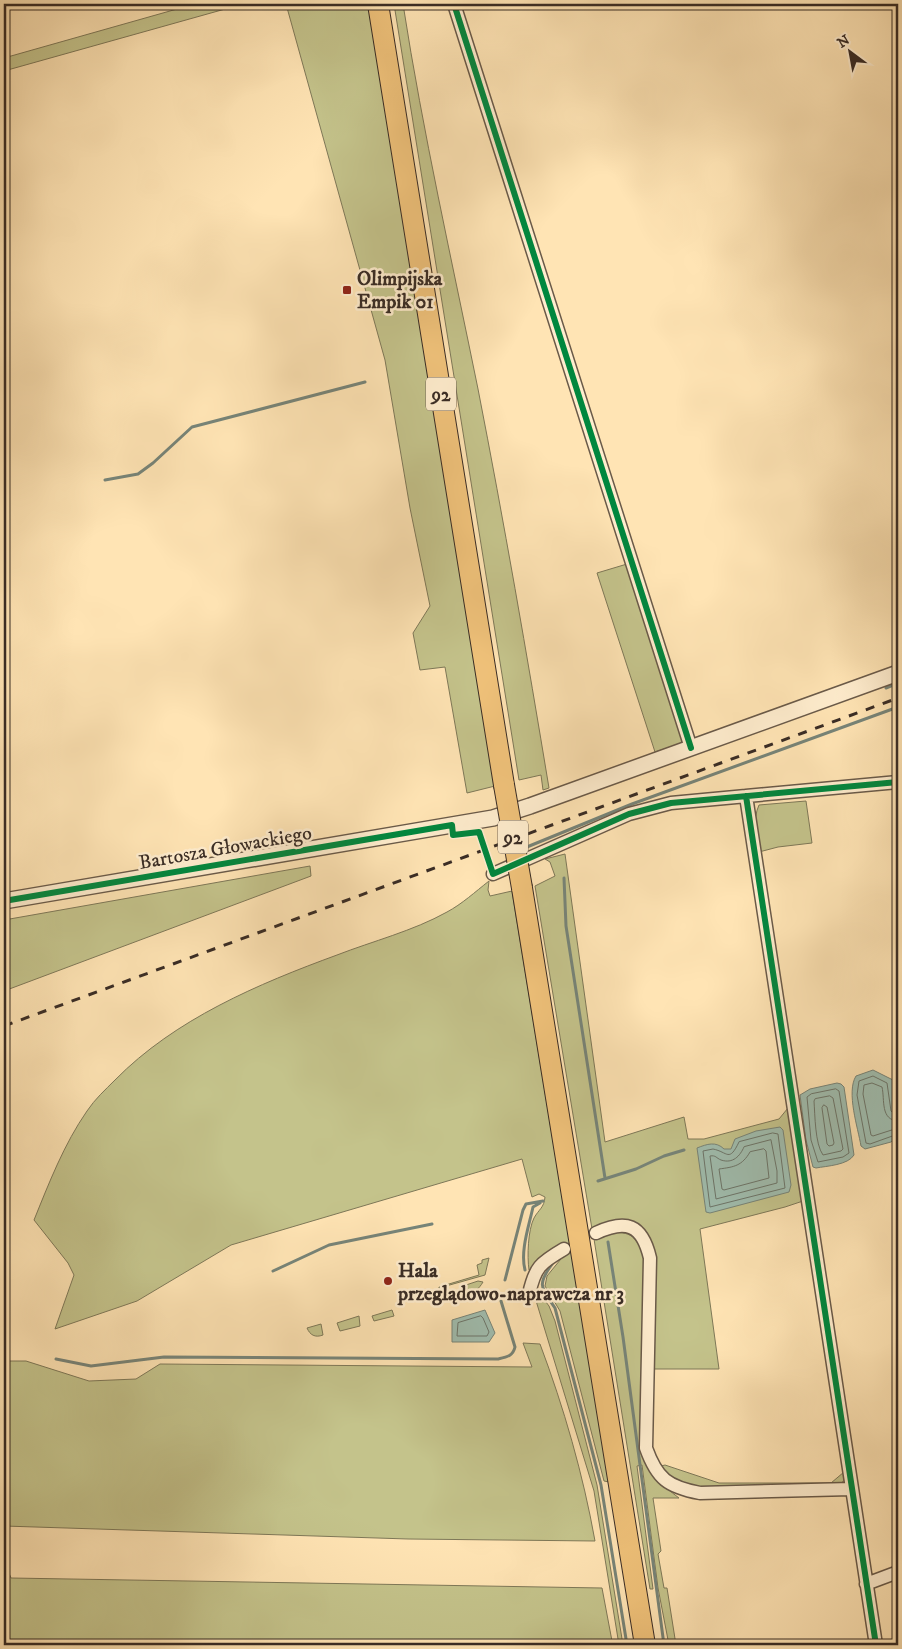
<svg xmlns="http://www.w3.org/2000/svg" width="902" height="1649" viewBox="0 0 902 1649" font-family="'IM FELL DW Pica',serif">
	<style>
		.green { fill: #c4c38b; stroke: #7e7858 }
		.water { fill: #a0beb0; stroke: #778478 }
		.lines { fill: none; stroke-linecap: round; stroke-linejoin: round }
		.shore { stroke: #6c756a; stroke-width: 1 }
		.stream { stroke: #778478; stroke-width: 3 }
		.minor-casing { stroke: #6a5a49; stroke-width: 15 }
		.tertiary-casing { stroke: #6a5a49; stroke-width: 18 }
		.primary-casing { stroke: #392c25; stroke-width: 22 }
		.minor { stroke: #ffedce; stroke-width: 12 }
		.tertiary { stroke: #ffedce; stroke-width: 15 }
		.primary { stroke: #f0c27a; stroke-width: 20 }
		.rail { stroke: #392c25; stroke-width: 3; stroke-dasharray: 9 9; stroke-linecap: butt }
		.primary-bridge-casing { stroke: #392c25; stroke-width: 22; stroke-linecap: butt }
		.primary-bridge { stroke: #f0c27a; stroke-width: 20 }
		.cycleway-casing { stroke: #ffedce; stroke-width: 9 }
		.cycleway { stroke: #00873e; stroke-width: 6 }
		.poi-dot { fill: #8f2418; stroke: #ffedce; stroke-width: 2 }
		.labels { text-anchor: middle; stroke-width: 5; stroke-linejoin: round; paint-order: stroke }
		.shield { fill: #ffedce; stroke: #746658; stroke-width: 1 }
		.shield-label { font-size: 19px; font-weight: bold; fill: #392c25 }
		.poi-label { font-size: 20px; font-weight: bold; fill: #392c25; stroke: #ffedce; text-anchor: start }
		.street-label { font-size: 20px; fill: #392c25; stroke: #ffedce }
	</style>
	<rect width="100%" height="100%" fill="#ffe4b4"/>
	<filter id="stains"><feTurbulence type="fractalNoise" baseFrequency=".004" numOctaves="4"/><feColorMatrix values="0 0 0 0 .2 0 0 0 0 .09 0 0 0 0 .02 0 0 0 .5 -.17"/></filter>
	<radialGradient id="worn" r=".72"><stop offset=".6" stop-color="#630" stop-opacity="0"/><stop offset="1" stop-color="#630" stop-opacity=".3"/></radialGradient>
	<path class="green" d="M 181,4 L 243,4 L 4,71 L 4,58 L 177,9 L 177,5 Z
		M 286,4 L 368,4 L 495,786 L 467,793 L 445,667 L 420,670 L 413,633 L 430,606 L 410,508 L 385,360 Z
		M 394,4 L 403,4 C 423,133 452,261 478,389 C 504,522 527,655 549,788 L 543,790 L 541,775 L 519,780 Z
		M 627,564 L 683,739 L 680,744 L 655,752 L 597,573 Z
		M 806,801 L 812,843 L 778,847 L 759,852 C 757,837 752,820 759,805 Z
		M 565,854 L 605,1142 L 684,1117 L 688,1139 L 704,1139 L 779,1119 L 788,1108 L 803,1201 L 785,1207 L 700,1229 L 719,1369 L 650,1369 L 642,1228 C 622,1215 613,1221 592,1229 L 535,886 L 555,876 L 550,862 L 545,859 Z
		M 310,866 L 311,876 L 4,991 L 4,920 Z
		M 489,881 L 488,890 L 490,896 L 512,891 L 609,1482 L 604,1481 L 560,1311 L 545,1286 L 547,1276 L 565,1254 L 558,1247 L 539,1258 L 532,1270 L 529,1270 C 527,1256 528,1230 534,1218 C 539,1209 544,1208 545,1197 L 539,1194 L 532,1197 L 522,1159 L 231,1245 L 137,1301 L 55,1329 L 74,1275 L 68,1263 L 34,1220 C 49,1183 64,1144 87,1111 C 95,1099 105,1090 115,1080 C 175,1019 258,984 337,955 C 373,941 413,931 447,912 C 462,904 475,892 489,881 Z
		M 606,1232 C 634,1232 634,1235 646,1259 L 642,1452 C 648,1474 662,1485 679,1498 L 653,1498 L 661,1551 L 658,1554 L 664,1588 L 667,1588 L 676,1645 L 669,1645 L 658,1588 L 642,1465 L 637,1466 L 653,1589 L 650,1589 L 594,1239 L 603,1236 Z
		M 489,1258 L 485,1275 L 439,1288 L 439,1287 L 479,1275 L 477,1265 L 482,1263 L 482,1260 Z
		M 478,1281 L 483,1282 C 479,1289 473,1294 465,1294 L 463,1286 Z
		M 536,1289 L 549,1306 L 555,1321 L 597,1485 L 623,1645 L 619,1645 L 594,1491 L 537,1304 L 534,1293 Z
		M 392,1310 L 394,1316 L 374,1321 L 372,1316 Z
		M 359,1316 L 360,1326 L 340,1331 L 337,1323 Z
		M 321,1324 L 323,1335 C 315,1338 310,1335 307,1328 Z
		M 523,1343 L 540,1344 C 564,1408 583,1474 595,1541 L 408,1539 L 4,1526 L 4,1361 L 26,1361 L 89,1381 L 136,1379 L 160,1364 L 532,1367 Z
		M 665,1465 L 719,1483 L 831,1483 L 844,1472 L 845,1480 L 838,1485 L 704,1488 L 676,1482 L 657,1467 Z
		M 4,1561 L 11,1578 L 602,1588 L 612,1641 L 417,1641 L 416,1645 L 4,1645 Z"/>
	<path class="water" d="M 873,1070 L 893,1080 L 898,1120 L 898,1136 L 891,1142 L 865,1149 L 861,1146 C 858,1128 846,1092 856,1076 Z
		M 837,1083 L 841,1084 L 844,1087 L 854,1155 C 848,1165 827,1166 816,1168 L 813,1167 L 806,1140 L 800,1095 L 810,1089 Z
		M 780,1127 L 783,1130 L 791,1185 L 789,1192 L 710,1213 L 706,1212 L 697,1148 C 707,1144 716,1141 724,1149 L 731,1149 L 735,1139 L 756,1131 Z
		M 485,1310 L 495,1333 L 489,1342 L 452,1342 L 452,1320 Z"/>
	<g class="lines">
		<path class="shore" d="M 836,1089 L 839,1091 L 849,1153 L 843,1157 L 818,1162 L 811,1140 L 807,1097 L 811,1094 Z
			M 830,1096 L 833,1098 L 843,1149 L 841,1151 L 823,1155 C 815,1144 815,1115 814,1101 L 815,1099 Z
			M 824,1105 L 827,1107 L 834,1143 L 833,1145 L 829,1146 L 827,1144 L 822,1108 Z
			M 898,1115 L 894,1114 L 891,1111 L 887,1083 L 873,1076 L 859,1081 L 857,1095 L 866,1143 L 870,1144 L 898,1134
			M 898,1121 C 880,1120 885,1100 882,1087 L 872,1083 L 864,1085 L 863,1094 L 871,1135 L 873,1136 L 898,1128
			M 773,1133 L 778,1134 L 785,1188 L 710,1207 L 703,1151 L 713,1149 C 728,1152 729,1163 739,1142 Z
			M 771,1140 L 777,1171 L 777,1183 L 716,1199 L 710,1156 C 716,1155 716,1158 721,1160 C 733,1164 740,1156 744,1147 Z
			M 764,1149 L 766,1151 L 769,1178 L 724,1190 L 722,1189 L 719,1169 C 734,1167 742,1166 750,1152 Z
			M 481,1316 L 483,1318 L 489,1332 L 487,1336 L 457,1336 L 458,1323 Z"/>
		<path class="stream" d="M 105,480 L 138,474 L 153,463 L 192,427 L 365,382
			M 886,688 L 898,683
			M 522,849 L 632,804 L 898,707
			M 564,878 L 566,926 L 605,1178
			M 598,1181 L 636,1169 L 664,1156 L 684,1150
			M 608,1242 L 623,1337 L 664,1645
			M 552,1264 C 536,1286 542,1288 555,1308 L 601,1485 L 627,1645
			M 525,1270 C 520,1251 529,1226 533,1207 L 540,1203
			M 273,1271 L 329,1245 L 432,1224
			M 505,1280 L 523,1210 L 526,1204 L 543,1201
			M 56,1359 L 91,1366 L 164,1357 L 498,1359 C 507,1357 513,1356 515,1347 L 501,1301"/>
		<defs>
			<path id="minor" d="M 454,4 L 691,748
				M 746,796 L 876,1645
				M 493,874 L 629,814 L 671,803 L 898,782
				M 596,1233 C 626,1219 642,1224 650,1258 L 646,1448 C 657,1479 668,1487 700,1493 L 851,1489
				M 529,1294 C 535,1267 540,1263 564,1249
				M 866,1584 L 898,1572"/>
			<path id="tertiary" d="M 4,901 L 493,818 L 530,806 L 898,673"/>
			<path id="primary" d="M 378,4 L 504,785
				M 522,888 L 645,1645"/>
		</defs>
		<use href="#minor" class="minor-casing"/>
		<use href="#tertiary" class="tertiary-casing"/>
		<use href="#primary" class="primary-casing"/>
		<use href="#minor" class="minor"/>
		<use href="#tertiary" class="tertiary"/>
		<use href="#primary" class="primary"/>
		<path class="rail" d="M 4,1026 L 898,698"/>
		<defs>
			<path id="primary-bridge" d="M 504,785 L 522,888"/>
		</defs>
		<use href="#primary-bridge" class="primary-bridge-casing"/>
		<use href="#primary-bridge" class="primary-bridge"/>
		<defs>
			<path id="cycleway" d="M 454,4 L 691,748
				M 746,796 L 876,1645
				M 4,901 L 452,825 L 453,835 L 479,832 L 493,874 L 629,814 L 671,803 L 898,782"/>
		</defs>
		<use href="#cycleway" class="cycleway-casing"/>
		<use href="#cycleway" class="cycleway"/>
	</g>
	<g class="poi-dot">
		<rect x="342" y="285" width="10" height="10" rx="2.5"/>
		<circle cx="388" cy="1281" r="5"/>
	</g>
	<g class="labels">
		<g class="shield">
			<rect x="426" y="377.5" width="30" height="33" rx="4"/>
			<rect x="498" y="820.5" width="30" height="33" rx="4"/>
		</g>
		<g class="shield-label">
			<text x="441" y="401">92</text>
			<text x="513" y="844">92</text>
		</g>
		<g class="poi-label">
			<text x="357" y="285">Olimpijska<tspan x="357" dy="23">Empik 01</tspan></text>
			<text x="398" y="1277">Hala<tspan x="398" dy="23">przeglądowo-naprawcza nr 3</tspan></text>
		</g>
		<g class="street-label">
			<text transform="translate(225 847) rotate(-10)" y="7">Bartosza Głowackiego</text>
		</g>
	</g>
	<rect width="902" height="1649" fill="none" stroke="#ffe4b4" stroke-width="20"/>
	<rect x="5" y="5" width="892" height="1639" fill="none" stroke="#392c25" stroke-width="2.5"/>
	<rect x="10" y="10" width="882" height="1629" fill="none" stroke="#392c25"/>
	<g transform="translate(850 52) rotate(328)" stroke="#ffedce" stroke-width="4" paint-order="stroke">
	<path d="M0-4L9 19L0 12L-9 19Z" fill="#392c25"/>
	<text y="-8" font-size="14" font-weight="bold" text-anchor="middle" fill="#392c25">N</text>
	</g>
	<rect width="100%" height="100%" filter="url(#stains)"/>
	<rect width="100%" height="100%" fill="url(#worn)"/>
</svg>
